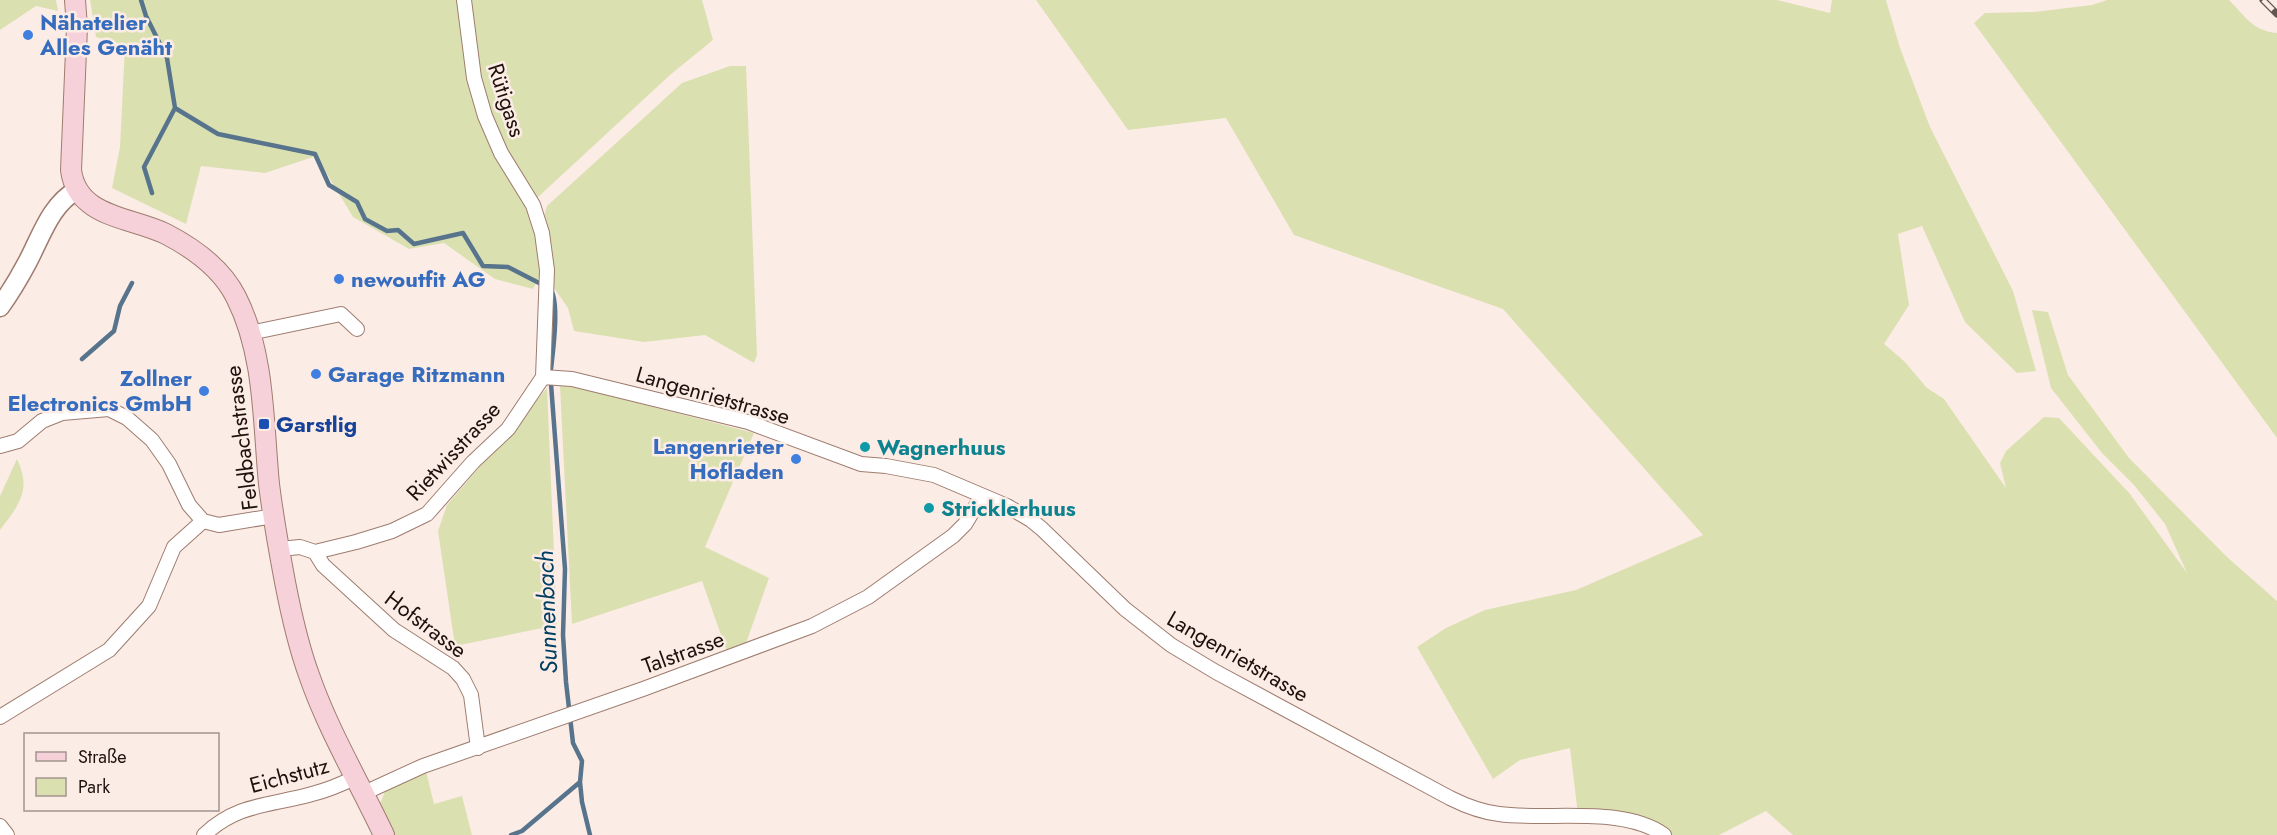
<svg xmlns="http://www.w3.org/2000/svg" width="2277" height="835" viewBox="0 0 2277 835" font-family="Jost,sans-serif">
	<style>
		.green { fill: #dbe0b1 }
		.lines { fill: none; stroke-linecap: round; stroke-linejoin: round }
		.stream { stroke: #57748c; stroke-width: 4.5 }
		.minor-casing { stroke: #9e7c6e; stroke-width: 16 }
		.tertiary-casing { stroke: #9e7c6e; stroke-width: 21 }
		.secondary-casing { stroke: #9e7c6e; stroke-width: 22 }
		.minor { stroke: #fff; stroke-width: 14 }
		.tertiary { stroke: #fff; stroke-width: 18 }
		.secondary { stroke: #f6d1da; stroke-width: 20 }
		.rail-casing { stroke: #645650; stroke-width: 7 }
		.rail { stroke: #fcece6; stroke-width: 4.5; stroke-dasharray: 14; stroke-linecap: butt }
		.shop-dot { fill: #3f7fe0; stroke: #fcece6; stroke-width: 2 }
		.transit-dot { fill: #1a4fb4; stroke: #fcece6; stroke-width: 2 }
		.culture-dot { fill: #0f9aa8; stroke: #fcece6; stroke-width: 2 }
		.labels { text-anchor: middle; stroke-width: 5; stroke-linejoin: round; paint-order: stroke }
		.shop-label { font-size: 22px; font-weight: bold; fill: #366cbe; stroke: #fcece6; text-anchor: start }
		.street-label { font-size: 22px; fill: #1e110c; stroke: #fcece6 }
		.transit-label { font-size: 22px; font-weight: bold; fill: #164399; stroke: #fcece6; text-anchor: start }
		.culture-label { font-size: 22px; font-weight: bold; fill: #0d838f; stroke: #fcece6; text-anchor: start }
		.water-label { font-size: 24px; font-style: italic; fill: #003e62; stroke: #fcece6 }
	</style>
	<rect width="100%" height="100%" fill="#fcece6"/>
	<path class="green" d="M 0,0 L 56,0 L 58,11 L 36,6 L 0,30 Z
		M 90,0 L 459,0 L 470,82 L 533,212 L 542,272 L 533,289 L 495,279 L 444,243 L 409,249 L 353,217 L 316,156 L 265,173 L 201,166 L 186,224 L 112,188 L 120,147 L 125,45 L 96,37 Z
		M 469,0 L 702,0 L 713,40 L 670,75 L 537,198 L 531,194 L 493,129 L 478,76 Z
		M 1036,0 L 1777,0 L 1830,13 L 1832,0 L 1886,0 L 1900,48 L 1930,127 L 2013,291 L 2036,371 L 2017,373 L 1965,322 L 1922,226 L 1898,234 L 1909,305 L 1884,344 L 1904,361 L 1927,388 L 1944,399 L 2006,488 L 2000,463 L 2006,451 L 2044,417 L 2059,418 L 2130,494 L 2187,573 L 2165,524 L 2134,485 L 2102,453 L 2051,388 L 2032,310 L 2048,312 L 2068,375 L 2129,458 L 2227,557 L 2277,601 L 2277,835 L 1793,835 L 1766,811 L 1719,835 L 1664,835 L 1578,815 L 1570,748 L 1520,760 L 1493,779 L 1417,647 L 1446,628 L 1485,610 L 1576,590 L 1703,535 L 1503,309 L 1294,235 L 1226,118 L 1128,130 Z
		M 2107,0 L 2229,0 C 2245,16 2253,31 2277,33 L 2277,438 L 1974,23 L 1985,13 L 2034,12 L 2092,5 Z
		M 730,66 L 746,66 L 757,355 L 754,363 L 705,335 L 644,342 L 574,331 L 568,308 L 552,285 L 552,246 L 544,216 L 547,206 L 682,83 Z
		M 568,385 L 754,433 L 705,547 L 769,578 L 746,643 L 727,652 L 702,581 L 572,624 L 560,386 Z
		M 547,388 L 557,625 L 455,646 L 438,531 L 447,505 Z
		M 17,459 C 32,490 19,505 0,530 L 0,496 Z
		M 426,771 L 434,804 L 462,796 L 472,835 L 393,835 L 380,804 L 385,791 Z"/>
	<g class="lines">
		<path class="stream" d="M 141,0 L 146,16 L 167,58 L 175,108 L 218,134 L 315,154 L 329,185 L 357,202 L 365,219 L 387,231 L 398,230 L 414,244 L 463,233 L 483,266 L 508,267 L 543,285
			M 152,193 L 144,167 L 175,108
			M 550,288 C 560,301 553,351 551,369
			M 82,359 L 114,331 L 120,306 L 132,283
			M 551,384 L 565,569 L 563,635 L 566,682 L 573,743 L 582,761 L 580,782 L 582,802 L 590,835
			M 511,835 L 522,831 L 580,782"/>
		<defs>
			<path id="minor" d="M 250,333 L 341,314 L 357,329
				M 543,377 L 572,379 L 748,422 L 861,464 L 886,466 L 934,475 L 1007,506 L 1031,520 L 1042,529 L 1125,609 L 1171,645 L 1216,672 L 1450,798 C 1466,806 1481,812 1499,814 C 1548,821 1622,805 1664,835
				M 0,446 L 18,441 L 42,421 L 62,413 L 109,409 L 127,418 L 152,440 L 169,464 L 189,505 L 203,521 L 219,525 L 274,516
				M 280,549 L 300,547 L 315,552 L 356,542 L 392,531 L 427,514 L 473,462 L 508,429 L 543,377 L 547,270 L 542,233 L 533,205 L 501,153 L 485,116 L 474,78 L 464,0
				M 315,552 L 323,565 L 394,630 L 453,668 L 463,679 L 471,695 L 478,748
				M 0,717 L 109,650 L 149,606 L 174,547 L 203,521
				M 364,793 L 423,766 L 643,689 L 812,626 L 868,597 L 953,536 L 965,524 L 982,496
				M 0,826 L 7,835
				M 204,835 C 238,803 270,806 312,794 C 328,790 342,784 356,777"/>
			<path id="tertiary" d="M 0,307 C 10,293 19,278 27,263 C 41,237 50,205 77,190"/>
			<path id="secondary" d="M 75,0 L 77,27 L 71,170 C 77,218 132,217 166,234 C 193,248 222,269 236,297 C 265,354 263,422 269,484 C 273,517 279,550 285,582 C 291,613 298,645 309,675 C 328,730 359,782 384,835"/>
		</defs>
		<use href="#minor" class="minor-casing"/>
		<use href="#tertiary" class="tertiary-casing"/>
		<use href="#secondary" class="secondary-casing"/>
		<use href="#minor" class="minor"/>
		<use href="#tertiary" class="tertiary"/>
		<use href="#secondary" class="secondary"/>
		<defs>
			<path id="rail" d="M 2263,0 L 2277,14"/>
		</defs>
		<use href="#rail" class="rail-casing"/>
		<use href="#rail" class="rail"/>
	</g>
	<g class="shop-dot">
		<circle cx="28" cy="35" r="6"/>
		<circle cx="339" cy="279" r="6"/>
		<circle cx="316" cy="374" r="6"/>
		<circle cx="204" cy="391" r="6"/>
		<circle cx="796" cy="459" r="6"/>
	</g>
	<rect class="transit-dot" x="258" y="418" width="12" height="12" rx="3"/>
	<g class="culture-dot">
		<circle cx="865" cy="447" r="6"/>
		<circle cx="929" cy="508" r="6"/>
	</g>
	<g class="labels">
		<g class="shop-label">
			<text x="40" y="30">Nähatelier<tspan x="40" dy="25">Alles Genäht</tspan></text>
			<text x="351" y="287">newoutfit AG</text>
			<text x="328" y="382">Garage Ritzmann</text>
			<text x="192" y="386" text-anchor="end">Zollner<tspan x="192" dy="25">Electronics GmbH</tspan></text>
			<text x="784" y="454" text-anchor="end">Langenrieter<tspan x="784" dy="25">Hofladen</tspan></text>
		</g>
		<g class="street-label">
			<text transform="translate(507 100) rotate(72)" y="8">Rütigass</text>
			<text transform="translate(713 395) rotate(16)" y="8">Langenrietstrasse</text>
			<text transform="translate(241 438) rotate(-97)" y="8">Feldbachstrasse</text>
			<text transform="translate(453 451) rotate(-47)" y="8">Rietwisstrasse</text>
			<text transform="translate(426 624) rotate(37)" y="8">Hofstrasse</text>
			<text transform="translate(683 652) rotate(-20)" y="8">Talstrasse</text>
			<text transform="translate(1238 656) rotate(30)" y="8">Langenrietstrasse</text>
			<text transform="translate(289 775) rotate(-15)" y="8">Eichstutz</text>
		</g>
		<g class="transit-label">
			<text x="276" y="432">Garstlig</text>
		</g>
		<g class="culture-label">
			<text x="877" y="455">Wagnerhuus</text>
			<text x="941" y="516">Stricklerhuus</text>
		</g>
		<g class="water-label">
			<text transform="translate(547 612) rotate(-92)" y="8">Sunnenbach</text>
		</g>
	</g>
	<rect x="24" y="733" width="195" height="78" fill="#fcece6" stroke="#a3948f" stroke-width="1.5"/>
	<rect x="36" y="752" width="30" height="9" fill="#f6d1da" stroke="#a3948f" stroke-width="1.5"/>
	<text x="78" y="763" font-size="18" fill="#1e110c">Straße</text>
	<rect x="36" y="778" width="30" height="18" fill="#dbe0b1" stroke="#a3948f" stroke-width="1.5"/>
	<text x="78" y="793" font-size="18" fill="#1e110c">Park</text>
</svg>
